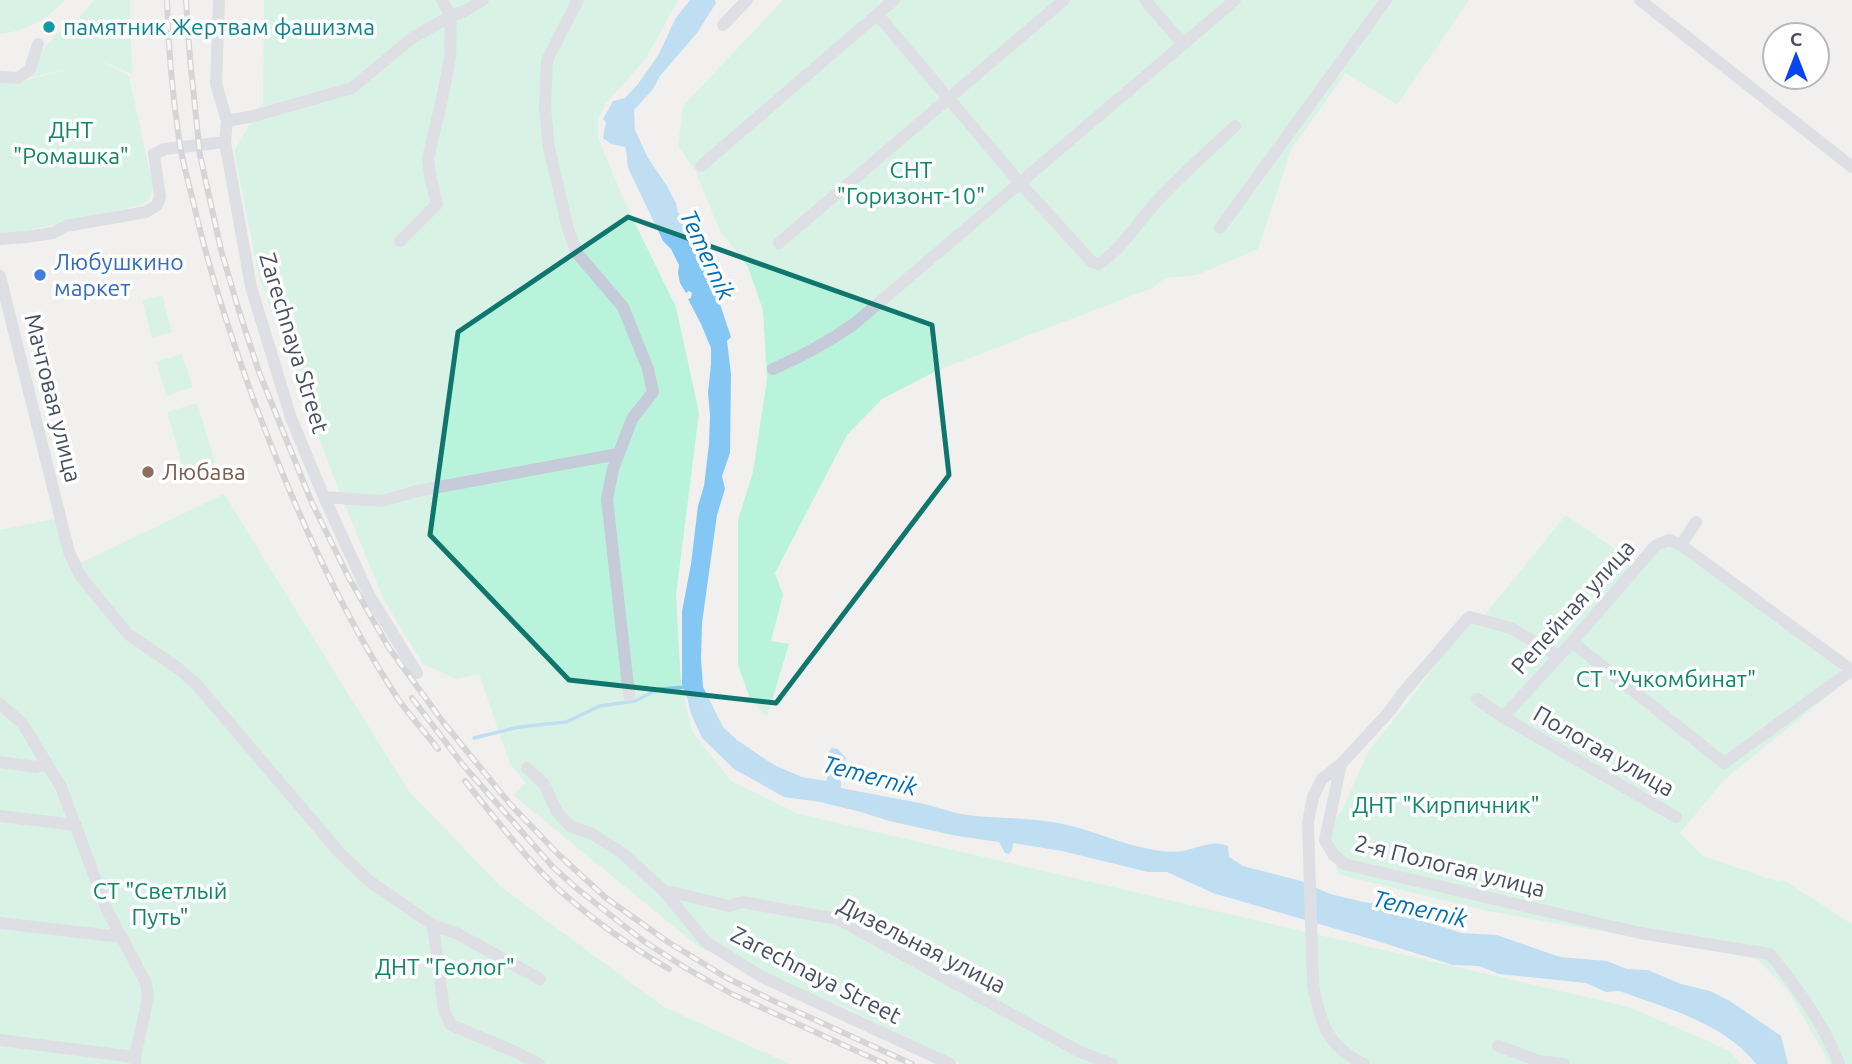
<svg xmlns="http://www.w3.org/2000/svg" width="1852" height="1064" viewBox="0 0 1852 1064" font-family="Ubuntu,sans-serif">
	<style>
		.green { fill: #baf3db }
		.water { fill: #84c7f4 }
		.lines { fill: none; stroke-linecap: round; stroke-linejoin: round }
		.stream { stroke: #84c7f4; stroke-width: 3.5 }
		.minor { stroke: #c5cbd8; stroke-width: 12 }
		.rail-casing { stroke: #b1b3ba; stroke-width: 6 }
		.rail { stroke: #fff; stroke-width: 3.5; stroke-dasharray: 10; stroke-linecap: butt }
		.marked { fill: none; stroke: #0f766e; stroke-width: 5; stroke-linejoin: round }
		.culture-dot { fill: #0f9aa8; stroke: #fff; stroke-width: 2.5 }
		.shop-dot { fill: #3f7fe0; stroke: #fff; stroke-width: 2.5 }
		.education-dot { fill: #8d6e63; stroke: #fff; stroke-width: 2.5 }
		.labels { text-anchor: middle; stroke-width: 7; stroke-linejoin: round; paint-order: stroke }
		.culture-label { font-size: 23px; fill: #0d838f; stroke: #fff; text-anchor: start }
		.park-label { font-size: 23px; fill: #0f8762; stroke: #fff }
		.shop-label { font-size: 23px; fill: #366cbe; stroke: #fff; text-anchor: start }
		.street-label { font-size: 23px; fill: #464e5f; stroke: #fff }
		.education-label { font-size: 23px; fill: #785e54; stroke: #fff; text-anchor: start }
		.water-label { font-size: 24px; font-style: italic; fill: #006eb7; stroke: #fff }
	</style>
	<rect width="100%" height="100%" fill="#f2f0ef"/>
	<path class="green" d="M 0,0 L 65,0 C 48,19 27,31 0,34 Z
		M 94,0 L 130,0 L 132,74 L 100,60 L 129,76 L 153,187 L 149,200 L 138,206 L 0,237 L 0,80 L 19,82 L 80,66 L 21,80 L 36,58 L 57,33 L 68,30 Z
		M 264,0 L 678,0 L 645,60 L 606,103 L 598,119 L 598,138 L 627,207 L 676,307 L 699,413 L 676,595 L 681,684 L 692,731 L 731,781 L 799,814 L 1629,1007 L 1728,1050 L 1741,1064 L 962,1064 L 848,1009 L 700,948 L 513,795 L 526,783 L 510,764 L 479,674 L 456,679 L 423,664 L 384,600 L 339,491 L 259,277 L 234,151 L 263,102 Z
		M 783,0 L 1469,0 L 1397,105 L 1346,73 L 1291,149 L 1258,249 L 1197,275 L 1165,278 L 1152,288 L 936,371 L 882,399 L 847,435 L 775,573 L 783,595 L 771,641 L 789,644 L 767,717 L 750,699 L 738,665 L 738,520 L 753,472 L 767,379 L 763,310 L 748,267 L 719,229 L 696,172 L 678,146 L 683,106 Z
		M 162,295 L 172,332 L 152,338 L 142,300 Z
		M 182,354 L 193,387 L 167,396 L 156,362 Z
		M 197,403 L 215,462 L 184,471 L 167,412 Z
		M 224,494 L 408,790 L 501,887 L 664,1007 L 790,1064 L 0,1064 L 0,530 L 58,518 L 70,568 Z
		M 1566,515 L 1637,564 L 1665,534 L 1850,678 L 1725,779 L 1680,833 L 1703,856 L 1776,881 L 1784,880 L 1852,924 L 1852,1064 L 1830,1064 L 1788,990 L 1757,959 L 1488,911 L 1340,875 L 1323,836 L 1342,810 L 1369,750 L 1410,700 L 1469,619 L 1478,623 Z"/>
	<path class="water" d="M 690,0 L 715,0 L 716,3 L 697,33 L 660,76 L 653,89 L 634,110 L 635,130 L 648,158 L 667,186 L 676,203 L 678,212 L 696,242 L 710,274 L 731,337 L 727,341 L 731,374 L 730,453 L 722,476 L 725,489 L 717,515 L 702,623 L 701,659 L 703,687 L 723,727 L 737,740 L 774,765 L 802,777 L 826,781 L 829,771 L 829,751 L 832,748 L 838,749 L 846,758 L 840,770 L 841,788 C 867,793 893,798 920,803 C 934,806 947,811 961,814 C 991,819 1022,817 1052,822 C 1088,827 1120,845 1155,850 C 1163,852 1174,852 1182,851 C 1198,848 1213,839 1228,846 L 1229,857 L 1243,866 L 1301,881 L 1330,894 L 1364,902 L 1392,906 L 1413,914 L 1419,920 L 1462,933 L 1497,935 L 1560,957 L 1607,961 L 1627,969 L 1648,970 L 1681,984 L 1710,991 L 1730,1001 L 1781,1036 L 1788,1064 L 1756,1064 C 1724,1023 1666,1008 1619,991 L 1606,992 L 1586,983 L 1499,974 L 1479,966 L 1453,965 L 1374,940 L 1213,893 L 1167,872 L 1148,872 L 1062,851 L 1013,843 L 1012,850 L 1009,854 L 1005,853 L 999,842 L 957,836 L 889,821 L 861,812 L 820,802 L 784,797 L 734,769 L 702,738 L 691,714 L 687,697 L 682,685 L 682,611 L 691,564 L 698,506 L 704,486 L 709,444 L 710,415 L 708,393 L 711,364 L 711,348 L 701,324 L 688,299 L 691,298 L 692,293 L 689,291 L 686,293 L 680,283 L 678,273 L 679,265 L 671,249 L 663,241 L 629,170 C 626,162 628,155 625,147 L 611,144 L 603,138 L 606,122 L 603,119 L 613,101 L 625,98 L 638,84 L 659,54 L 675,19 Z"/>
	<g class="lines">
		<path class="stream" d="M 474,738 L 519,727 L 566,722 L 600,706 L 635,701 L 659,689 L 687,687"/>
		<path class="minor" d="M 219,0 L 216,84 L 227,121 L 225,142 L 251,287 L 291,418 L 324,497 L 369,595 L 417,673
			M 578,0 L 547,60 L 545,107 L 549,148 L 568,229 L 577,253 L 623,307 L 648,369 L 653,392 L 632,419 L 613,469 L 607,499 L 629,695
			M 1145,0 L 1183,44
			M 1640,0 L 1852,167
			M 877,14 L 1020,183 L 1092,262 L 1099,264 C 1121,249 1135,226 1152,207 C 1176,179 1208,152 1235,126
			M 723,25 L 747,0
			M 0,77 L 18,78 L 30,69 L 38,44
			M 227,121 L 254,116 L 352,88 L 412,38 L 451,16 L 465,11 L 483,0
			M 701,166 L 894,0
			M 1220,228 L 1386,0
			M 0,239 L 27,237 L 53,233 L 66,226 L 146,212 L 157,205 L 160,197 L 154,154 L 165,149 L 225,142
			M 400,241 L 437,204 L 430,176 L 428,158 L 442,99 L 450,58 L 451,16 L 442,0
			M 779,243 L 1064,0
			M 0,276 L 69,552 L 81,577 L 128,634 L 179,669 L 197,685 L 339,852 L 369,881 L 433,925 L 458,934 L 540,979
			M 773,369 C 803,356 827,343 854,324 L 1235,0
			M 324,497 L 382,501 L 417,491 L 618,454
			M 1681,545 L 1696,522
			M 1572,642 L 1724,763 L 1852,670
			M 1477,699 L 1503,717 L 1676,817
			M 0,704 L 22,723 L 61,787 L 107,910 L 146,983 L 148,998 L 135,1057 L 135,1064
			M 1503,717 L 1572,642 L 1656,545 L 1669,540 L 1681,545 L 1851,670
			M 0,762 L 36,767 L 47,763
			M 1341,764 L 1325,840 L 1333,854 L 1344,864 L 1640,933 L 1770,954 C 1797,988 1823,1022 1839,1064
			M 527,768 L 544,784 L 557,812 L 570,826 L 592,834 L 621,852 L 663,890 L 706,942 L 762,977 L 950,1064
			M 0,816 L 76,825
			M 663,890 L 729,906 L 742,902 L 838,919 L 1078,1051 L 1112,1064
			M 0,923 L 122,937
			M 433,925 L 444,1011 L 451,1025 L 511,1050 L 539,1064
			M 0,1040 L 135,1057
			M 1498,1046 L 1539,1061 L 1564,1064
			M 1364,1064 C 1327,1046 1320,1023 1313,984 L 1308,822 L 1313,797 L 1322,779 L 1341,764 L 1389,712 L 1402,694 L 1467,619 L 1470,617 L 1511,628 L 1558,656"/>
		<defs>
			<path id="rail" d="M 167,0 C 168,44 172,89 178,132 C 181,157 188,181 194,205 C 209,271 230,334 253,398 C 292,503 337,605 398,699 C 410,716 425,732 438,749
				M 186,0 L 190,59 L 200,155 L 221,250 L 239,311 L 259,372 L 312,503 L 349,578 L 389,648 L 443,722 L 510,804 L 558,854 L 606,898 L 668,942 L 727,978 L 776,1002 L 912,1064
				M 412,698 L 463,765 L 553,867 L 575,887 L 642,940 L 684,967 L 732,994 L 885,1064
				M 465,781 C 494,817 523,855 556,887 C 590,918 630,946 669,969"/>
		</defs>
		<use href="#rail" class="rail-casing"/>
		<use href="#rail" class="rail"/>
	</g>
	<path d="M0 0H1852V1064H0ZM 628,217 L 932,325 L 949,475 L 776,703 L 569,680 L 430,535 L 458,332 Z" fill="#f2f0ef" fill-opacity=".55" fill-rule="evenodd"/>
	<path class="marked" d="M 628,217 L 932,325 L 949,475 L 776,703 L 569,680 L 430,535 L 458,332 Z"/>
	<circle class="culture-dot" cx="49" cy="27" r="7"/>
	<circle class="shop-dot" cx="40" cy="275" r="7"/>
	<circle class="education-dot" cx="148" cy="472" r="7"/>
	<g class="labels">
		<g class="culture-label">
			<text x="63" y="35">памятник Жертвам фашизма</text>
		</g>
		<g class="park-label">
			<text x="71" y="138">ДНТ<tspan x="71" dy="26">"Ромашка"</tspan></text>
			<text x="911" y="178">СНТ<tspan x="911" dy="26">"Горизонт-10"</tspan></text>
			<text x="1666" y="687">СТ "Учкомбинат"</text>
			<text x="1446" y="813">ДНТ "Кирпичник"</text>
			<text x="160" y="899">СТ "Светлый<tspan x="160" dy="26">Путь"</tspan></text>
			<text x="445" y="975">ДНТ "Геолог"</text>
		</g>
		<g class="shop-label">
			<text x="54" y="270">Любушкино<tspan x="54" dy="26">маркет</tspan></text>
		</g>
		<g class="street-label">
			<text transform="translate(294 343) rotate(73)" y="8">Zarechnaya Street</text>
			<text transform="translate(53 398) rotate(76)" y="8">Мачтовая улица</text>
			<text transform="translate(1573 607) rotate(-48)" y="8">Репейная улица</text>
			<text transform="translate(1604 751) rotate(30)" y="8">Пологая улица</text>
			<text transform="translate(1450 866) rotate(14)" y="8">2-я Пологая улица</text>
			<text transform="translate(922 945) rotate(27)" y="8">Дизельная улица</text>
			<text transform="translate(816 975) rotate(27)" y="8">Zarechnaya Street</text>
		</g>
		<g class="education-label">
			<text x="162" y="480">Любава</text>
		</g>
		<g class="water-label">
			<text transform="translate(707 255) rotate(65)" y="8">Temernik</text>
			<text transform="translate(870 776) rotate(15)" y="8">Temernik</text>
			<text transform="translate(1420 909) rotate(13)" y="8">Temernik</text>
		</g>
	</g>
	<g transform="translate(1796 56)"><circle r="33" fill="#ffffff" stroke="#b5b8bf" stroke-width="2"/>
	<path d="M0-5L12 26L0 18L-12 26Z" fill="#0943f2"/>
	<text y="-10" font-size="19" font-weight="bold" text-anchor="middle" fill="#464e5f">С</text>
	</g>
</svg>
